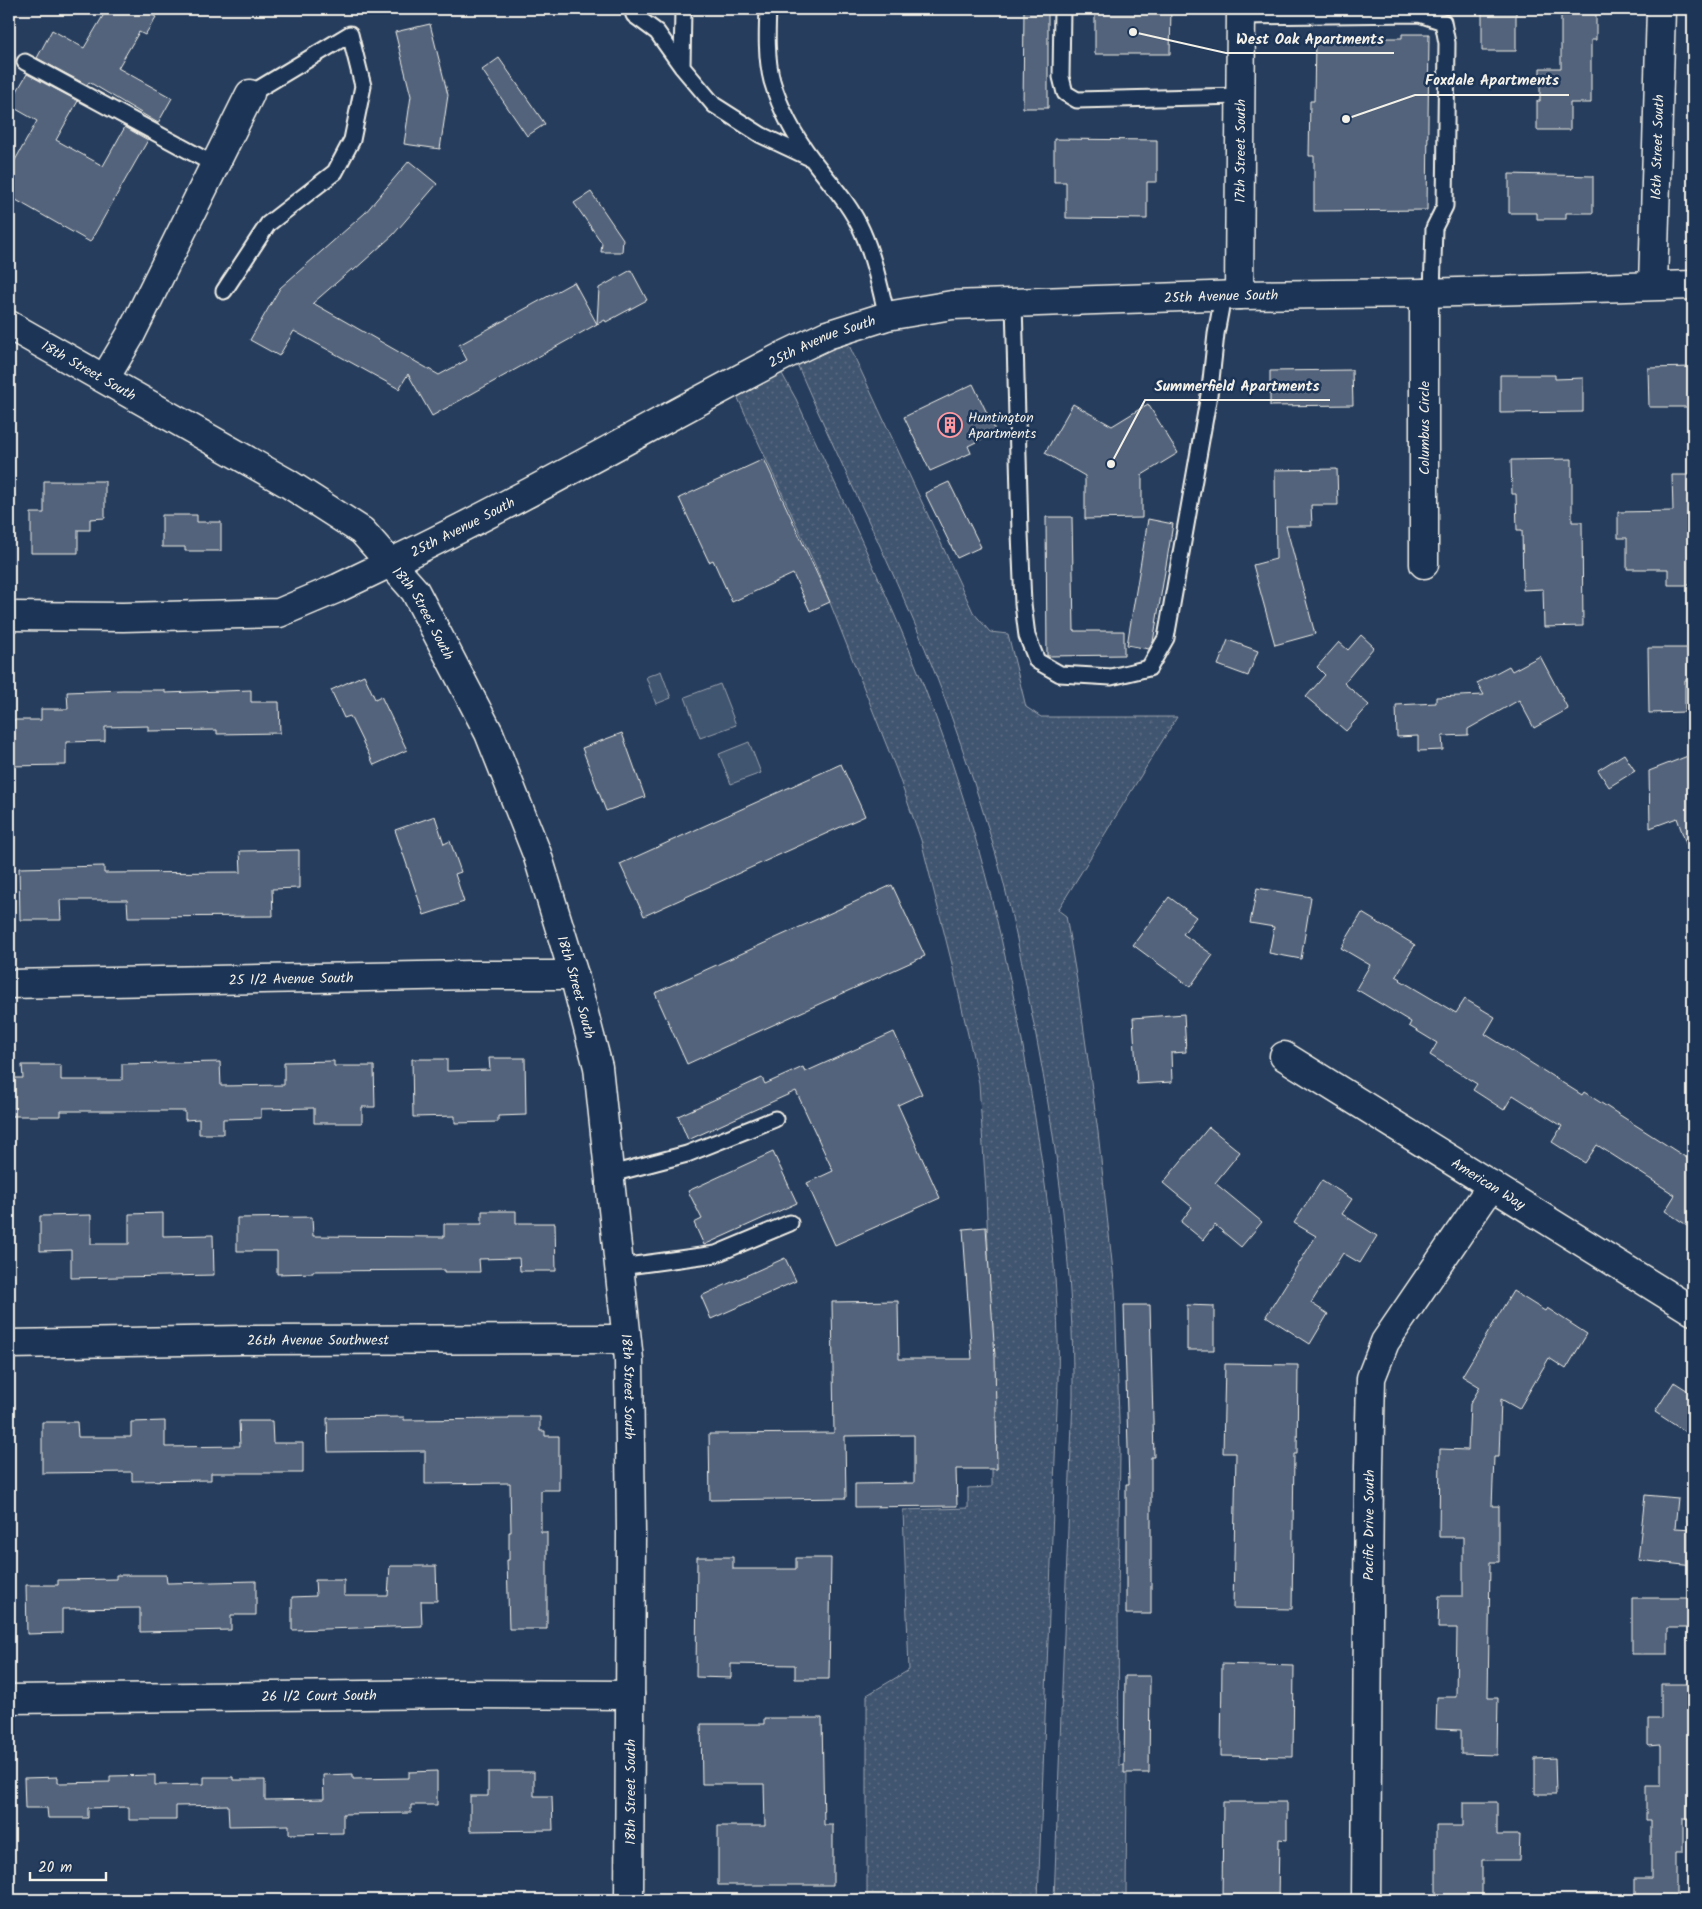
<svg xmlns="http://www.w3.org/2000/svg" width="1702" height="1909" viewBox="0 0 1702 1909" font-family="Kalam,sans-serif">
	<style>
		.grass { fill: url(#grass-dots); stroke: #9aa2ac }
		.park { fill: #40546f; stroke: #9aa2ac }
		.building { fill: #52647b; stroke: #f4f1e8 }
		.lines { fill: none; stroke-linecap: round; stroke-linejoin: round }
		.lane-casing { stroke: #f4f1e8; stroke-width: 19 }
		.street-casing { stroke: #f4f1e8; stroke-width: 31 }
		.secondary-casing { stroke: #f4f1e8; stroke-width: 31 }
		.lane { stroke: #1d3557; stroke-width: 15 }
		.street { stroke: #1d3557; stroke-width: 28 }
		.secondary { stroke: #1d3557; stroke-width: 28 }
		.labels { text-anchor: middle; stroke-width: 5; stroke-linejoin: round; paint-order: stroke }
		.street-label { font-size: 14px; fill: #f4f1e8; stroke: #1d3557 }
		.poi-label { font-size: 14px; fill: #f4f1e8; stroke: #1d3557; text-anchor: start }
		.leader { fill: none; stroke: #f4f1e8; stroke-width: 2 }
		.callout-dot { fill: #f4f1e8; stroke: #1d3557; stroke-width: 2 }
		.callout-label { font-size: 15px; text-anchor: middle; font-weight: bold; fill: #f4f1e8; stroke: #1d3557; stroke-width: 5; stroke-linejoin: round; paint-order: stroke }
	</style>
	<defs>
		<pattern id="grass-dots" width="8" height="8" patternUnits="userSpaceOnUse" patternTransform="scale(1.25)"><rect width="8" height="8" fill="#40546f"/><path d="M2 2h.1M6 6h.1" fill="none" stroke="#5c6d84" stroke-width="1.8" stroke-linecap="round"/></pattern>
	</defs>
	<rect width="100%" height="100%" fill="#263d5d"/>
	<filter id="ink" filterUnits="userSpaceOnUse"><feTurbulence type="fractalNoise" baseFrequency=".02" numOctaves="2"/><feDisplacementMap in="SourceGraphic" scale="10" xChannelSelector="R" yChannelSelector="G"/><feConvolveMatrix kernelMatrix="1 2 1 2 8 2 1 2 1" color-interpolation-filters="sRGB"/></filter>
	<g filter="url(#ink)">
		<path class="grass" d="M 848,343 L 973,612 L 990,632 L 1008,634 L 1026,707 L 1041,717 L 1177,717 L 1058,910 L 1066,916 L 1077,981 L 1098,1132 L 1115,1290 L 1120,1452 L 1118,1604 L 1119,1765 L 1127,1766 L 1126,1900 L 1054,1900 L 1073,1396 C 1074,1272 1058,1151 1035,1030 C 1029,1000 1023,969 1017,939 C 1001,864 977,789 951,716 C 908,595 847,481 797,364 Z
			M 781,372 L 796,399 C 844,504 896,609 936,718 C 979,834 1008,955 1028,1076 C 1043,1163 1056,1250 1058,1339 C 1059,1361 1058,1384 1057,1407 L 1038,1900 L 867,1900 L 867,1695 L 909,1670 L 903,1510 L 968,1508 L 968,1488 L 992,1487 L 992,1352 L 986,1193 L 979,1083 L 952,964 L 921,840 L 896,769 L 815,565 L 737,396 Z"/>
		<path class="park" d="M 661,671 L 671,698 L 656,704 L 646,677 Z
			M 720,684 L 736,725 L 700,738 L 685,697 Z
			M 749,742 L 761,773 L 731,784 L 719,754 Z"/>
		<path class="building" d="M 107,9 L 141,9 L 156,17 L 145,35 L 139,32 L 118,68 L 172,98 L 158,123 L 89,82 L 87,85 L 37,58 L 52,30 L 84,48 Z
			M 1024,9 L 1048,9 L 1048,108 L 1023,108 Z
			M 1095,9 L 1171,9 L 1170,54 L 1095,54 Z
			M 1561,9 L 1596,9 L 1596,40 L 1591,40 L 1591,103 L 1570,103 L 1570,130 L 1537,130 L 1537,101 L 1540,101 L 1540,68 L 1561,68 Z
			M 1482,11 L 1516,11 L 1516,51 L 1482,51 Z
			M 430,24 L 448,95 L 440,149 L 404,144 L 411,96 L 395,32 Z
			M 1402,34 L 1429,34 L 1427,210 L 1314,211 L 1314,156 L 1309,156 L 1310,101 L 1314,101 L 1315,38 L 1402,38 Z
			M 499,58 L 545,124 L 527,136 L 482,70 Z
			M 27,74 L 78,101 L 56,140 L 103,166 L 125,127 L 148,140 L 90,242 L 9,196 L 9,171 L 37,121 L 9,105 Z
			M 1054,139 L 1157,140 L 1157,182 L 1147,182 L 1147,219 L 1066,218 L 1066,182 L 1054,182 Z
			M 409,161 L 437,184 L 393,235 L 353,271 L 352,269 L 313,303 L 439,375 L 467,360 L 459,345 L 574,282 L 597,324 L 432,416 L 408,374 L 399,389 L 294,331 L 279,356 L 250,340 L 280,288 L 365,213 Z
			M 1509,174 L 1593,176 L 1593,213 L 1566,213 L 1566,219 L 1537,219 L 1537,213 L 1509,213 Z
			M 591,192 L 623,239 L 622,252 L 601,252 L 602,243 L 574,203 Z
			M 631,270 L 647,300 L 606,322 L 605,320 L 597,324 L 599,288 Z
			M 1693,367 L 1693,407 L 1649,407 L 1648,368 Z
			M 1352,370 L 1353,405 L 1270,406 L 1270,371 Z
			M 1500,375 L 1555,375 L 1555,379 L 1583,378 L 1583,412 L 1500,413 Z
			M 973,384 L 996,432 L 968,446 L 971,453 L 930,471 L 904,417 Z
			M 1073,404 L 1112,426 L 1148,404 L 1178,453 L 1142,475 L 1142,518 L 1085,519 L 1085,476 L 1045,453 Z
			M 764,459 L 830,602 L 810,611 L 793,574 L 732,602 L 713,560 L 709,562 L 679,498 Z
			M 1572,459 L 1572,522 L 1582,522 L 1583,626 L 1544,627 L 1543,589 L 1523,590 L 1522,530 L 1517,530 L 1516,494 L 1512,494 L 1511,460 Z
			M 1337,469 L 1338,505 L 1311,505 L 1312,526 L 1286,526 L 1315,634 L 1275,645 L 1253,565 L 1276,559 L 1275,470 Z
			M 1672,475 L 1693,475 L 1693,585 L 1668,585 L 1668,569 L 1627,569 L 1627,538 L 1618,538 L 1618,512 L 1673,511 Z
			M 44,481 L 105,481 L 105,518 L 90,519 L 90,530 L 78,530 L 78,553 L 31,553 L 31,513 L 44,513 Z
			M 949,482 L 981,547 L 957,558 L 925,493 Z
			M 162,515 L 197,515 L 197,522 L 221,522 L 221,551 L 185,551 L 185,547 L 162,547 Z
			M 1046,517 L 1072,517 L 1074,631 L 1124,631 L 1124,655 L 1047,656 Z
			M 1148,519 L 1173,524 L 1153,642 L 1149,649 L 1127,645 Z
			M 1361,635 L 1374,647 L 1344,683 L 1369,705 L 1346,731 L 1306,697 L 1325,675 L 1317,667 L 1339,642 L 1348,650 Z
			M 1228,640 L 1258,651 L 1248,676 L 1218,665 Z
			M 1648,648 L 1693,648 L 1693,680 L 1685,680 L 1685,712 L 1649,713 Z
			M 1540,656 L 1568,709 L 1534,728 L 1519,700 L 1468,729 L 1468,735 L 1442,736 L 1443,750 L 1418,751 L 1418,736 L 1397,737 L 1396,705 L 1436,703 L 1436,697 L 1484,695 L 1477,683 L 1509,666 L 1512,671 Z
			M 364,675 L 375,699 L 381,696 L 407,750 L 374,765 L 350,716 L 344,718 L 331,690 Z
			M 123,690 L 165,690 L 165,693 L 251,690 L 251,702 L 279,702 L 280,733 L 217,734 L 217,730 L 148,731 L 148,726 L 105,727 L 105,741 L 66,742 L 66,765 L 9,766 L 9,720 L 41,720 L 41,709 L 68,709 L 67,692 Z
			M 622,733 L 645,797 L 606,811 L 582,748 Z
			M 1624,754 L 1635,771 L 1609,787 L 1598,770 Z
			M 1693,754 L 1693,854 L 1690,855 L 1677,818 L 1650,828 L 1649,771 Z
			M 841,764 L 865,816 L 644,916 L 620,864 Z
			M 435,816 L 444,844 L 450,841 L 461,872 L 455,874 L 464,902 L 424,915 L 395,830 Z
			M 299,850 L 299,888 L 272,889 L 273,916 L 128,917 L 127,900 L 60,900 L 61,920 L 20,920 L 19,868 L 104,866 L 104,873 L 241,872 L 240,851 Z
			M 892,885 L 925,956 L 687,1064 L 655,993 Z
			M 1257,888 L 1311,897 L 1301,959 L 1269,953 L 1274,927 L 1250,923 Z
			M 1169,897 L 1196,917 L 1183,934 L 1213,955 L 1190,987 L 1133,945 Z
			M 1362,913 L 1415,945 L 1396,976 L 1401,979 L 1400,980 L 1456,1013 L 1465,999 L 1495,1017 L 1485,1034 L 1582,1095 L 1584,1092 L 1693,1162 L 1693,1229 L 1665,1211 L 1675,1195 L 1597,1145 L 1585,1163 L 1552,1142 L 1562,1126 L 1513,1095 L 1504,1110 L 1473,1090 L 1477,1084 L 1430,1055 L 1437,1043 L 1409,1026 L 1411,1022 L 1356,989 L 1370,965 L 1341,948 Z
			M 1184,1014 L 1186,1052 L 1171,1053 L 1172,1082 L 1137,1084 L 1133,1018 Z
			M 894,1032 L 922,1094 L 898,1105 L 940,1198 L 835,1245 L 807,1183 L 833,1171 L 796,1091 L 688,1140 L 678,1116 L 762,1078 L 765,1084 L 803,1067 L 805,1072 Z
			M 489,1058 L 525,1058 L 526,1115 L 498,1116 L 498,1122 L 455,1123 L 455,1116 L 413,1117 L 412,1059 L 447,1059 L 447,1071 L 490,1070 Z
			M 334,1061 L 334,1066 L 374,1066 L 375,1107 L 362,1107 L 362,1123 L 314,1123 L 314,1108 L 261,1109 L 261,1118 L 223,1119 L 223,1134 L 199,1134 L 199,1119 L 185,1120 L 185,1111 L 61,1111 L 61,1116 L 9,1116 L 9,1078 L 23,1078 L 22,1065 L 61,1065 L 61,1080 L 122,1080 L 122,1064 L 220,1062 L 221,1086 L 284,1085 L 284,1062 Z
			M 1209,1127 L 1240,1152 L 1215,1183 L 1262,1222 L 1241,1247 L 1215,1225 L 1203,1240 L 1181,1222 L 1192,1207 L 1163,1183 Z
			M 773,1152 L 797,1203 L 704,1245 L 694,1223 L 702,1219 L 688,1191 Z
			M 1322,1180 L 1352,1199 L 1342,1214 L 1377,1236 L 1360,1263 L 1343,1253 L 1311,1303 L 1328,1314 L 1310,1344 L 1266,1316 L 1316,1236 L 1294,1223 Z
			M 482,1211 L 516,1211 L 516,1223 L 555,1223 L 556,1271 L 520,1271 L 519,1258 L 479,1259 L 480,1272 L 445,1272 L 445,1270 L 313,1271 L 313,1273 L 277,1274 L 277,1251 L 237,1251 L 237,1218 L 312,1217 L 313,1236 L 444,1237 L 444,1224 L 482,1224 Z
			M 163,1213 L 163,1236 L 213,1235 L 214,1275 L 71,1278 L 71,1250 L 40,1251 L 40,1216 L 91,1215 L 91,1244 L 129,1244 L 129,1214 Z
			M 986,1227 L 995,1356 L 997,1469 L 956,1469 L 957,1506 L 855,1507 L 855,1484 L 914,1483 L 914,1435 L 845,1436 L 846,1498 L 710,1500 L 709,1434 L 834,1433 L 832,1302 L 898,1301 L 899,1359 L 972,1359 L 963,1229 Z
			M 785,1258 L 796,1281 L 711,1319 L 701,1296 Z
			M 1513,1291 L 1545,1311 L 1547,1308 L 1587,1334 L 1566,1369 L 1549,1358 L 1519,1409 L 1501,1399 L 1499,1457 L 1494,1457 L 1492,1506 L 1499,1506 L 1499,1562 L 1490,1562 L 1488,1698 L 1498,1698 L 1497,1755 L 1461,1754 L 1461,1730 L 1436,1729 L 1437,1697 L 1456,1697 L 1457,1628 L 1438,1628 L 1439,1596 L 1463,1596 L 1463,1537 L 1439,1537 L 1440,1449 L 1468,1450 L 1470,1404 L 1480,1387 L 1462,1376 Z
			M 1124,1305 L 1150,1305 L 1154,1457 L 1151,1457 L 1151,1614 L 1126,1614 L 1126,1484 L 1129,1484 Z
			M 1187,1305 L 1214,1306 L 1214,1350 L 1187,1350 Z
			M 1225,1364 L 1298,1365 L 1297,1454 L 1294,1454 L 1292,1609 L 1233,1608 L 1236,1453 L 1223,1453 Z
			M 1674,1382 L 1693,1394 L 1693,1437 L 1655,1412 Z
			M 404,1417 L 404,1420 L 509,1419 L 509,1417 L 540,1417 L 540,1431 L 545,1431 L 545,1436 L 559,1436 L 559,1490 L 541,1490 L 541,1532 L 547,1532 L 547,1629 L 509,1629 L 507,1560 L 509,1560 L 509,1532 L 511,1532 L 510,1483 L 425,1484 L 425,1451 L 328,1452 L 327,1418 Z
			M 165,1421 L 165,1447 L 240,1446 L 239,1421 L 272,1421 L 273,1443 L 303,1443 L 303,1473 L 211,1473 L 211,1480 L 132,1481 L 132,1472 L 42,1473 L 42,1422 L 77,1422 L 78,1437 L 131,1437 L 131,1422 Z
			M 1645,1495 L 1678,1498 L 1675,1528 L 1693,1529 L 1693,1566 L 1638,1560 Z
			M 697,1557 L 733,1557 L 733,1569 L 796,1569 L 796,1558 L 831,1558 L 829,1679 L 795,1679 L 795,1665 L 731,1664 L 731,1678 L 696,1677 Z
			M 390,1566 L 436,1566 L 437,1601 L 421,1601 L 422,1626 L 292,1630 L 292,1597 L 316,1596 L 315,1580 L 344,1580 L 344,1596 L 388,1596 Z
			M 116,1575 L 166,1575 L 167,1583 L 256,1581 L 256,1615 L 231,1615 L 231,1630 L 140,1632 L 140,1608 L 62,1609 L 62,1633 L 27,1634 L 26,1585 L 58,1585 L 58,1580 L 116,1579 Z
			M 1632,1598 L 1693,1598 L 1693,1628 L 1668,1628 L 1668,1654 L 1632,1654 Z
			M 1222,1664 L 1294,1666 L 1293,1757 L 1221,1756 Z
			M 1125,1676 L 1150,1676 L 1149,1773 L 1124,1773 Z
			M 1661,1684 L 1693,1684 L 1693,1819 L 1683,1819 L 1683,1852 L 1676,1852 L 1676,1900 L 1635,1900 L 1635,1879 L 1651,1879 L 1651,1820 L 1646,1820 L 1646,1785 L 1661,1785 L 1661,1745 L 1648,1746 L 1648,1719 L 1661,1719 Z
			M 764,1718 L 822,1718 L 824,1825 L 833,1825 L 833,1885 L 718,1885 L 718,1826 L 765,1826 L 764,1784 L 702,1784 L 701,1724 L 764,1724 Z
			M 1555,1758 L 1556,1794 L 1535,1794 L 1535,1759 Z
			M 437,1771 L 437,1805 L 411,1805 L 411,1813 L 343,1814 L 343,1833 L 289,1834 L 289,1825 L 229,1826 L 228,1805 L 176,1806 L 176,1820 L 129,1820 L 129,1807 L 88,1808 L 88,1818 L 48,1818 L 47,1808 L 25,1808 L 24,1778 L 58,1777 L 58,1783 L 110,1782 L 110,1776 L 155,1775 L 155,1785 L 204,1784 L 204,1777 L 233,1777 L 233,1780 L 265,1780 L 265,1800 L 324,1799 L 323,1775 L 353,1774 L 353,1779 L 409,1778 L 409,1772 Z
			M 488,1772 L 534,1772 L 534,1796 L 552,1796 L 553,1830 L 470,1831 L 470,1796 L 488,1796 Z
			M 1223,1802 L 1287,1802 L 1287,1840 L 1279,1839 L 1278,1900 L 1222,1900 Z
			M 1463,1802 L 1497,1802 L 1497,1835 L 1520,1835 L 1519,1860 L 1482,1860 L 1482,1900 L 1436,1900 L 1436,1826 L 1463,1826 Z"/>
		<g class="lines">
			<defs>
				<path id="lane" d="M 632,9 L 634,15 L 657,32 L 682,67 L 714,105 L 761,135 L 810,158
					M 768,9 C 767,32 766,58 772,81 C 780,108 795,137 812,159 C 830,183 850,204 862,231 C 874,258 880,288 887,316
					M 1062,9 L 1061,77 L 1065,93 L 1077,100 L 1240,96
					M 1241,16 L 1419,14 L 1443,22 L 1447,43 L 1445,206 L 1434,228 L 1432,293
					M 25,62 L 215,165
					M 682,67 L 683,9
					M 224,291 L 268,224 L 335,172 L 352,140 L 363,86 L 350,34 L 250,94
					M 1014,302 L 1020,533 L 1023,604 L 1027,636 L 1037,661 L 1060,674 L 1111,677 L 1149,668 L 1166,638 L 1210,389 L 1216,334 L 1223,296
					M 611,1174 L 687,1154 L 775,1119
					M 620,1267 L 716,1254 L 790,1223"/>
				<g id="street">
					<path id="s1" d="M 1653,285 L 1661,9"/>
					<path id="s2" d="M 1239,295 L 1241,9"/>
					<path d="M 105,378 L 130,336 L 250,94"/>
					<path d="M 1424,564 L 1424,293"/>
					<path d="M 9,616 L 123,617 L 279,613 L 338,588 L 390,563"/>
					<path id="s3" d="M 9,984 L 471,975 L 574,975"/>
					<path id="s4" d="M 1284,1056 L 1693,1311"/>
					<path id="s5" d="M 9,1344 L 242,1340 L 626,1339"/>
					<path id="s6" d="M 9,1699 L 457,1694 L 630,1695"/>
					<path id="s7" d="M 1366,1900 L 1369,1467 L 1371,1378 L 1385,1342 L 1492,1185"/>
				</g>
				<g id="secondary">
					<path id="s8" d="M 9,325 L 289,484 L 362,531 L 415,591 L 489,733 L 537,854 L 574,975 L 598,1067 L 629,1360 L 631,1534 L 629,1900"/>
					<path id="s9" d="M 390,563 C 524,499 653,424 785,355 L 827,335 L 887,316 L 952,305 L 1239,295 L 1424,293 L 1693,285"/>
				</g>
			</defs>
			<use href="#lane" class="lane-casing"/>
			<use href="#street" class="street-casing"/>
			<use href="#secondary" class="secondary-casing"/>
			<use href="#lane" class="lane"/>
			<use href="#street" class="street"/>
			<use href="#secondary" class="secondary"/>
		</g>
	</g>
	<defs>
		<symbol id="building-ring" viewBox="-11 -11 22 22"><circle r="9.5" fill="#1d3557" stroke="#ff9aa2" stroke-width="1.5"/><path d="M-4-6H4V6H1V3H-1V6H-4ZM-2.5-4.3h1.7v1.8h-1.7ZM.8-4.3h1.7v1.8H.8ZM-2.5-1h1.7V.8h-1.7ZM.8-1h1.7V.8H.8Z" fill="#ff9aa2"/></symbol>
	</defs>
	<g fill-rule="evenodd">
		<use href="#building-ring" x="936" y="411" width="28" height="28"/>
	</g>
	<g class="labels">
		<g class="street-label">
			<text dy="5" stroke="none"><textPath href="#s1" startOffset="138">16th Street South</textPath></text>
			<text dy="5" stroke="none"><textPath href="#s2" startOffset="144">17th Street South</textPath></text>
			<text dy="5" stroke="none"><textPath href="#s9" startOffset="891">25th Avenue South</textPath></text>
			<text dy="5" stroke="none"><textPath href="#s9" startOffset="486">25th Avenue South</textPath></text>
			<text dy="5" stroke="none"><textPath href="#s8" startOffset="92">18th Street South</textPath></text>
			<text transform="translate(1424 428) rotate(-90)" y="5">Columbus Circle</text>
			<text dy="5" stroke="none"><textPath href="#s9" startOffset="81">25th Avenue South</textPath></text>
			<text dy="5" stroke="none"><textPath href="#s8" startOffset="512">18th Street South</textPath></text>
			<text dy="5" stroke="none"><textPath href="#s3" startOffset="282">25 1/2 Avenue South</textPath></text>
			<text dy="5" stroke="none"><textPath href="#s8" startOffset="918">18th Street South</textPath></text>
			<text dy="5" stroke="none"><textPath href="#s4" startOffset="241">American Way</textPath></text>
			<text dy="5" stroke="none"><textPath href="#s5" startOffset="309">26th Avenue Southwest</textPath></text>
			<text dy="5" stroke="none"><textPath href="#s8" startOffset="1322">18th Street South</textPath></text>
			<text dy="5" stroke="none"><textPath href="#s7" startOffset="375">Pacific Drive South</textPath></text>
			<text dy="5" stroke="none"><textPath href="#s6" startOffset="310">26 1/2 Court South</textPath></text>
			<text transform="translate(630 1792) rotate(-90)" y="5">18th Street South</text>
		</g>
		<g class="poi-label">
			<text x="968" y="422">Huntington<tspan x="968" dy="16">Apartments</tspan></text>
		</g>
	</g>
	<path class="leader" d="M1133 32L1226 53H1394M1346 119L1415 95H1569M1111 464L1145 400H1330"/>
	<g class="callout-dot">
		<circle cx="1133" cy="32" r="5"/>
		<circle cx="1346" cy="119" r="5"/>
		<circle cx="1111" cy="464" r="5"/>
	</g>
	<g class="callout-label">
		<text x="1310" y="44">West Oak Apartments</text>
		<text x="1492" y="85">Foxdale Apartments</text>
		<text x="1237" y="391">Summerfield Apartments</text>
	</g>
	<rect width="1702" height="1909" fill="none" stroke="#1d3557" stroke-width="30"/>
	<rect x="15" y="15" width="1672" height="1879" fill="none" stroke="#f4f1e8" stroke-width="2" filter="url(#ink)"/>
	<path d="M30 1872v8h76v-8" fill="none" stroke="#f4f1e8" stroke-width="2.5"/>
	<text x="38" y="1872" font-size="15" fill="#f4f1e8" stroke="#1d3557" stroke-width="4" paint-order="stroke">20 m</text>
</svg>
